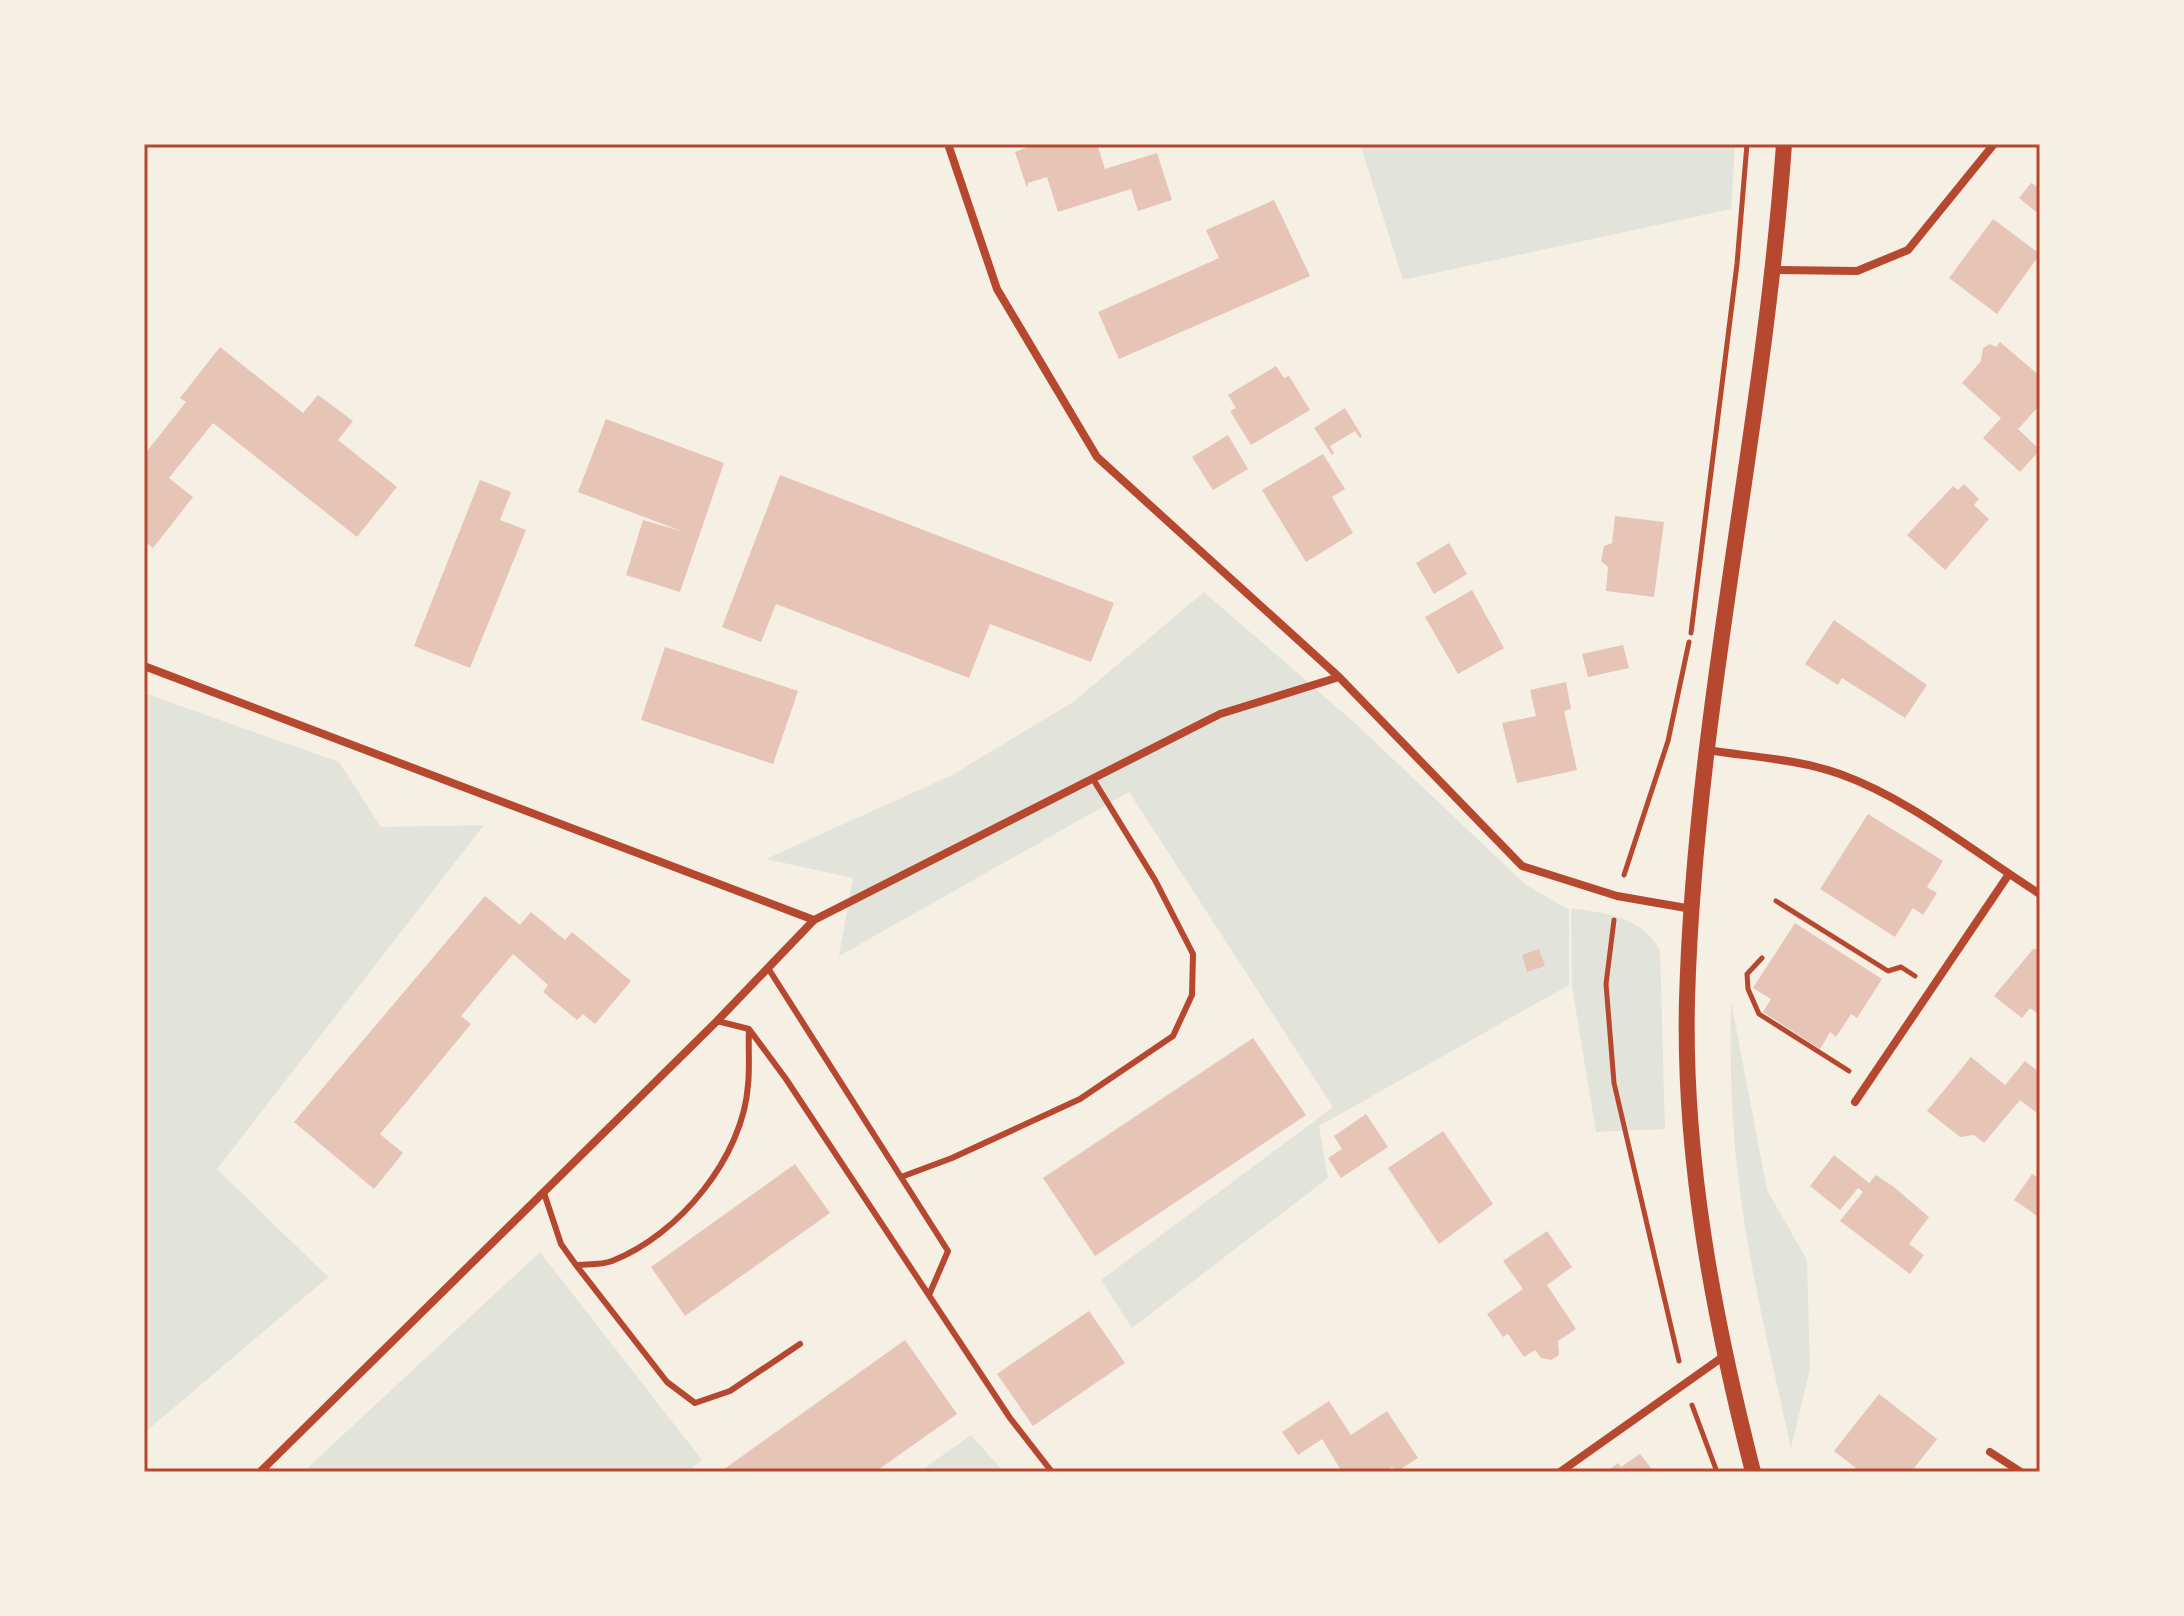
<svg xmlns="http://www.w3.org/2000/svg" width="2184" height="1616" viewBox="0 0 2184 1616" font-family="Barlow,sans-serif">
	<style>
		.green { fill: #e2e4dc }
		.building { fill: #e6c5b7 }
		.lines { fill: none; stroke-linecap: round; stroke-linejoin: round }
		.path { stroke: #b5482f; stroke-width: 5 }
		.service { stroke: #b5482f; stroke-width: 6 }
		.minor { stroke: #b5482f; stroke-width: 8 }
		.secondary { stroke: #b5482f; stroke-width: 16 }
		.neatline { fill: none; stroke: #b5482f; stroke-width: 3 }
	</style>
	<rect width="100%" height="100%" fill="#f6efe4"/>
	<path class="green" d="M 1360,144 L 1735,144 L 1731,209 L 1403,280 Z
		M 1204,592 L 1357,725 L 1525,884 L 1569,910 L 1569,985 L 1319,1126 L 1328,1178 L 1132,1328 L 1101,1280 L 1333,1107 L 1129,792 L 839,956 L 853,878 L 766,859 L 952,775 L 1073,702 Z
		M 144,693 L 339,762 L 381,827 L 484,825 L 217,1169 L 328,1277 L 144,1433 Z
		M 1571,908 C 1608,914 1639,915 1660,950 L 1665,1129 L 1596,1132 L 1572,987 Z
		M 1731,1001 L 1767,1190 L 1807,1260 L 1810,1369 L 1791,1448 C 1772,1361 1750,1273 1739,1184 C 1731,1124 1730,1062 1731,1001 Z
		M 540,1252 L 702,1460 L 687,1472 L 303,1472 Z
		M 971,1435 L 1004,1472 L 919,1472 Z"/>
	<path class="building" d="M 1036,144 L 1097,144 L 1105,169 L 1157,153 L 1172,200 L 1138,211 L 1131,189 L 1058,212 L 1047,177 L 1028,183 L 1027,188 L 1015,152 Z
		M 2031,183 L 2038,187 L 2040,184 L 2040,215 L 2019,198 Z
		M 1274,200 L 1310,276 L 1119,359 L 1098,312 L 1219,258 L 1206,230 Z
		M 1993,219 L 2040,254 L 1997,314 L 1949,278 Z
		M 2000,342 L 2040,376 L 2040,405 L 2018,429 L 2040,450 L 2020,472 L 1983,438 L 2001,418 L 1962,383 L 1981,361 L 1983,348 L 1990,344 L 1996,347 Z
		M 220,347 L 303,413 L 318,395 L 353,421 L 338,440 L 397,487 L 357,537 L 213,423 L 169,478 L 193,497 L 153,548 L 144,541 L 144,455 L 186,402 L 180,398 Z
		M 1276,366 L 1284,378 L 1289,376 L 1310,410 L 1251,445 L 1230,411 L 1236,408 L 1228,395 Z
		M 1345,408 L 1362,436 L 1360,438 L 1355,431 L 1330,446 L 1334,453 L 1332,455 L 1314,428 Z
		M 606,419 L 724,463 L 680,592 L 626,575 L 643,520 L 684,532 L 578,492 Z
		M 1228,435 L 1248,469 L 1213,490 L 1192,457 Z
		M 1323,454 L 1345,489 L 1332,497 L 1353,533 L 1306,562 L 1262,490 Z
		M 780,475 L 1114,603 L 1091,662 L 990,624 L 969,678 L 776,604 L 761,642 L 722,627 Z
		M 480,480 L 511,492 L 500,520 L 526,530 L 470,668 L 414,646 Z
		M 1964,484 L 1979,499 L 1974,505 L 1989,519 L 1945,570 L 1907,535 L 1953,486 L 1958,490 Z
		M 1615,516 L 1664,522 L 1654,597 L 1606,591 L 1608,567 L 1601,561 L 1604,546 L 1612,543 Z
		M 1449,543 L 1467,574 L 1434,594 L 1416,563 Z
		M 1472,590 L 1504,648 L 1458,674 L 1425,617 Z
		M 1834,620 L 1927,685 L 1905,718 L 1842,678 L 1838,685 L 1805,664 Z
		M 1623,645 L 1629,668 L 1588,677 L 1582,654 Z
		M 665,647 L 798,691 L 773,764 L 641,720 Z
		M 1566,682 L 1571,709 L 1564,711 L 1577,770 L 1517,783 L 1502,723 L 1536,716 L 1530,690 Z
		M 1868,814 L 1943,861 L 1927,887 L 1937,893 L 1923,915 L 1913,908 L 1895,937 L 1820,889 Z
		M 485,896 L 520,925 L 531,912 L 565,940 L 572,932 L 631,981 L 595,1024 L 583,1014 L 577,1020 L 543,992 L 548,985 L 513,954 L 461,1016 L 471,1024 L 380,1134 L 403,1153 L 374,1189 L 294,1122 Z
		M 1795,923 L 1882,979 L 1857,1018 L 1851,1014 L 1836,1037 L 1830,1032 L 1820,1049 L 1763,1012 L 1771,999 L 1753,988 Z
		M 2034,948 L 2040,952 L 2040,1016 L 2030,1008 L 2022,1018 L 1994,996 Z
		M 1539,949 L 1545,966 L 1527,972 L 1522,955 Z
		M 1253,1038 L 1306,1115 L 1095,1256 L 1043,1178 Z
		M 1971,1057 L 2005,1085 L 2025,1061 L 2040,1073 L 2040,1109 L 2037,1113 L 2020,1100 L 1984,1143 L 1974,1135 L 1960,1137 L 1927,1111 Z
		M 1366,1114 L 1388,1147 L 1341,1178 L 1328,1158 L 1342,1149 L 1334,1136 Z
		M 1443,1131 L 1493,1204 L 1439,1244 L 1388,1168 Z
		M 1834,1155 L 1869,1183 L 1876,1175 L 1894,1187 L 1929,1217 L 1909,1244 L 1924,1255 L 1910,1274 L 1840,1221 L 1863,1192 L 1858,1188 L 1840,1210 L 1810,1186 Z
		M 795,1164 L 830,1213 L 685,1316 L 651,1267 Z
		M 2032,1174 L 2040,1179 L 2040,1218 L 2014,1200 Z
		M 1547,1231 L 1572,1267 L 1547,1285 L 1576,1329 L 1558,1341 L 1559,1355 L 1551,1360 L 1541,1358 L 1535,1350 L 1524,1357 L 1508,1334 L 1503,1337 L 1487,1314 L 1523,1289 L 1503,1261 Z
		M 1089,1311 L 1125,1363 L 1033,1426 L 997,1374 Z
		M 905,1340 L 957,1414 L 875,1472 L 720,1472 Z
		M 1879,1394 L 1937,1439 L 1911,1472 L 1861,1472 L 1834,1451 Z
		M 1329,1401 L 1351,1435 L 1387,1411 L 1418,1458 L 1396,1472 L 1392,1467 L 1385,1472 L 1342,1472 L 1322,1439 L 1298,1455 L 1282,1432 Z
		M 1640,1454 L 1654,1472 L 1606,1472 L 1618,1463 L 1621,1467 Z"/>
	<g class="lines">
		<path class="path" d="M 1691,633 L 1737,264 L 1747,144
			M 1624,875 L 1668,741 L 1689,642
			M 1776,901 L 1888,971 L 1901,967 L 1915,976
			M 1614,920 L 1606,984 L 1614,1083 L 1679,1361
			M 1762,958 L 1747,974 L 1748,989 L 1759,1014 L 1849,1071
			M 1692,1405 L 1717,1472"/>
		<path class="service" d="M 768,968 L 948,1251 L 929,1295
			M 717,1021 L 749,1029 L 786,1079 L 1010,1418 L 1052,1472
			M 901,1177 L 952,1158 L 1080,1099 L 1173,1036 L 1192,995 L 1193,954 L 1155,880 L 1093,779
			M 544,1193 L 561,1244 L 576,1265 C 587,1264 602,1265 612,1261 C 679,1235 743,1157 748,1085 C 750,1067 748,1048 749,1030
			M 576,1265 L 667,1382 L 695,1403 L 730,1391 L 800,1344"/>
		<path class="minor" d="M 948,144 L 997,289 L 1097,457 L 1339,677 L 1522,866 L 1617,896 L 1692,909
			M 1775,270 L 1857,271 L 1908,250 L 1994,144
			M 144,666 L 814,920
			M 1707,750 C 1751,757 1798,759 1840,774 C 1912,800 1976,854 2040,894
			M 1855,1102 L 2009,874
			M 1990,1452 L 2021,1472
			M 260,1472 L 717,1021 L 814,920 L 1220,714 L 1339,677
			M 1560,1472 L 1724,1356"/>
		<path class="secondary" d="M 1753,1472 C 1714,1319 1683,1159 1687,1000 C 1695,712 1764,431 1784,144"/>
	</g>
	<rect width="2184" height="1616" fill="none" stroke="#f6efe4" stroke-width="292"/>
	<rect x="146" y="146" width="1892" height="1324" class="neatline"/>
</svg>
